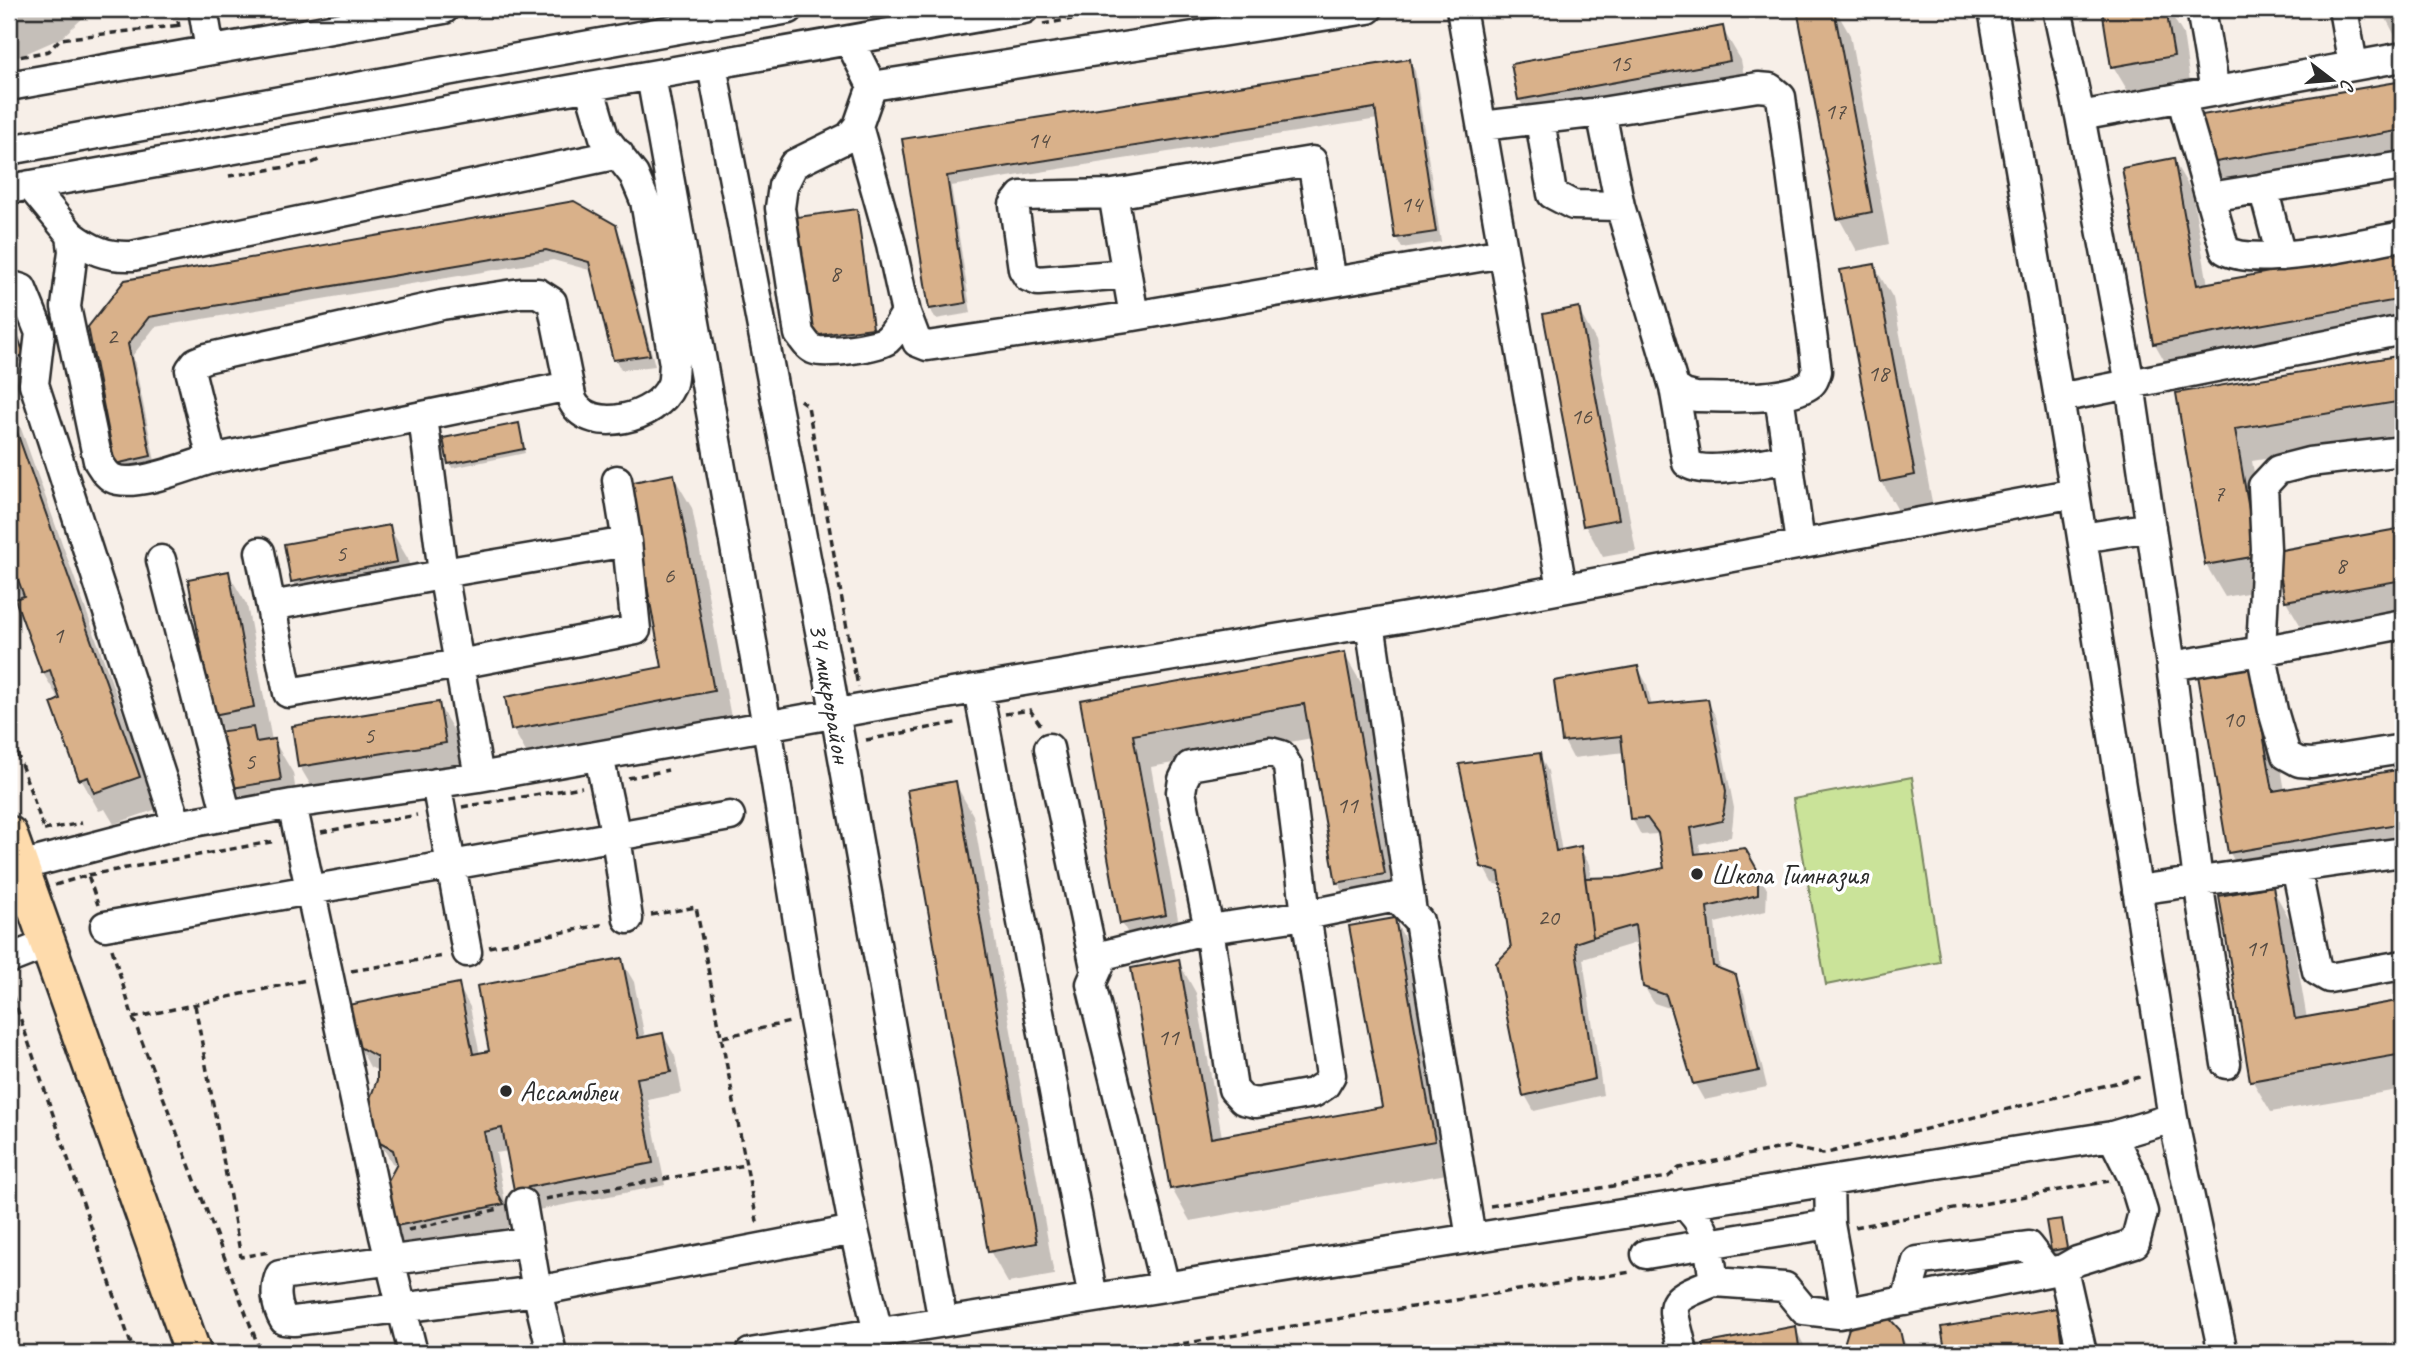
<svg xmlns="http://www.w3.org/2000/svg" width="2412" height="1362" viewBox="0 0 2412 1362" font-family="Caveat,sans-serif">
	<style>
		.green { fill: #cae399; stroke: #7a8762; stroke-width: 2 }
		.shadow { fill: #0003 }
		.building { fill: #d9b18a; stroke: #2b2b2b; stroke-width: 2 }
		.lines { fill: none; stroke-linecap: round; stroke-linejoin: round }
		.minor-casing { stroke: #2b2b2b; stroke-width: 33 }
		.major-casing { stroke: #2b2b2b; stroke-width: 40 }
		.path { stroke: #2b2b2b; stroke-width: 3.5; stroke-dasharray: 7 5; stroke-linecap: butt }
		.minor { stroke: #fff; stroke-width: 28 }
		.major { stroke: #fedbac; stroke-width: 35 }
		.poi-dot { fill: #2b2b2b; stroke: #fff; stroke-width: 2.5 }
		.labels { text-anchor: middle; stroke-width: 7; stroke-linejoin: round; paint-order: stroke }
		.number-label { font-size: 24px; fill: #564c43 }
		.street-label { font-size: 28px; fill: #2b2b2b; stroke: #fff }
		.poi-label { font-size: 28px; fill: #2b2b2b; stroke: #fff; text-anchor: start }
	</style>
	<rect width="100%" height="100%" fill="#f7efe8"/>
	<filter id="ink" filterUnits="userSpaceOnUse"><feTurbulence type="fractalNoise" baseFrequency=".0143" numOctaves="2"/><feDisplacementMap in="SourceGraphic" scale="14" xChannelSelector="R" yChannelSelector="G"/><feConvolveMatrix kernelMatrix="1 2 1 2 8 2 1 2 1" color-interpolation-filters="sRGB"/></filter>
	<g filter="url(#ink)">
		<path class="green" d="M 1912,777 L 1940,962 L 1826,985 L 1793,799 Z"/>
		<path class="shadow" d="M 9,9 L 90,9 L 85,16 L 61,38 L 11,60 L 9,56 Z
			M 1799,9 L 1835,9 L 1850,35 L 1889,244 L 1857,251 L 1839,218 Z
			M 2104,9 L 2168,9 L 2183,34 L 2191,88 L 2132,98 L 2113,66 Z
			M 2381,9 L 2403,9 L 2403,45 L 2400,45 Z
			M 1722,28 L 1741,60 L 1747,93 L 1538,131 L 1519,99 Z
			M 1409,61 L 1415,71 L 1441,242 L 1402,248 L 1396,237 L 1378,119 L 951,186 L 971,313 L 936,319 L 930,309 L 904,140 Z
			M 2403,83 L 2403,154 L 2224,184 L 2212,162 L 2204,116 Z
			M 2173,160 L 2192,192 L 2208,285 L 2403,249 L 2403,334 L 2173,376 L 2155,344 L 2124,169 Z
			M 856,211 L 859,216 L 874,332 L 816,340 L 814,335 Z
			M 615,226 L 621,238 L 655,366 L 621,370 L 615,359 L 593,271 L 553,260 L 155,327 L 133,355 L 156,466 L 122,474 L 116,464 L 90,328 Z
			M 1874,266 L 1893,298 L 1933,507 L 1900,514 L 1882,482 Z
			M 1578,309 L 1596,341 L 1636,551 L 1603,557 L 1585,525 Z
			M 9,311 L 25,360 L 9,366 Z
			M 2403,356 L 2403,436 L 2252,461 L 2274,588 L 2225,597 L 2206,565 L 2178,395 Z
			M 9,395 L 157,809 L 114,824 L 105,809 L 99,811 L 81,779 L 60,701 L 43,673 L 18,600 L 21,599 L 9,577 Z
			M 518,425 L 525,453 L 452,468 L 450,463 Z
			M 673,476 L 692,508 L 732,723 L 531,761 L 513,729 L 664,669 Z
			M 389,527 L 408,559 L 414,594 L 311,613 L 293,581 Z
			M 2403,530 L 2403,615 L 2305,633 L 2286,601 L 2278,553 Z
			M 228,573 L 247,605 L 272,741 L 274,741 L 293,773 L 299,812 L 246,820 L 228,788 L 225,733 L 214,714 Z
			M 1344,654 L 1363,686 L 1402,906 L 1356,914 L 1338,882 L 1312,738 L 1151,767 L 1183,947 L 1140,955 L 1122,923 L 1082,702 Z
			M 2250,661 L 2268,693 L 2285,791 L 2403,771 L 2403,858 L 2248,885 L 2230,853 Z
			M 1638,668 L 1647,684 L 1652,707 L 1707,701 L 1716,717 L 1734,808 L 1733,820 L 1731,837 L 1699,844 L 1701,855 L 1744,849 L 1767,889 L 1766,911 L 1715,923 L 1720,971 L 1734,976 L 1744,993 L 1767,1087 L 1704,1100 L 1695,1084 L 1672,1009 L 1654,1003 L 1644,986 L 1639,942 L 1583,959 L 1603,1095 L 1534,1111 L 1525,1095 L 1513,948 L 1503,886 L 1492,883 L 1483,866 L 1539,754 L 1548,771 L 1562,852 L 1580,848 L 1589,864 L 1591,880 L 1622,878 L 1666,869 L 1661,838 L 1657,834 L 1641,835 L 1632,818 L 1625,752 L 1573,758 L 1564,741 Z
			M 438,704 L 457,736 L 463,775 L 319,799 L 300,767 L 294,728 Z
			M 955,783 L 973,815 L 1054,1275 L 1008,1283 L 990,1251 Z
			M 2272,888 L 2290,920 L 2307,1019 L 2403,1002 L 2403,1089 L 2271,1112 L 2252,1080 Z
			M 1394,920 L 1413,952 L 1452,1173 L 1190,1221 L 1172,1189 L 1133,969 L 1178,961 L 1196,993 L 1222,1137 L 1384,1108 Z
			M 621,960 L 634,982 L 645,1038 L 663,1035 L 675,1056 L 682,1093 L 648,1100 L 665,1185 L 528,1212 L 516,1190 L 508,1151 L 496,1153 L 507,1213 L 515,1226 L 406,1248 L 393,1226 L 398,1166 L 392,1163 L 379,1141 L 379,1071 L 370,1067 L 358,1044 L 458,985 L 470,1007 L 480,1055 L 492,1052 Z
			M 2061,1220 L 2068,1253 L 2055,1255 L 2052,1250 Z
			M 2056,1310 L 2068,1332 L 2071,1353 L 1933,1353 L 1947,1351 Z
			M 1894,1324 L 1911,1353 L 1848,1353 L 1846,1341 Z
			M 1795,1328 L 1808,1353 L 1706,1353 L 1705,1345 Z"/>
		<path class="building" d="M 1797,9 L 1834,9 L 1872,212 L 1837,219 Z
			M 2102,9 L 2166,9 L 2174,56 L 2111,67 Z
			M 1723,26 L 1730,61 L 1518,100 L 1511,64 Z
			M 1410,59 L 1436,232 L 1395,238 L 1375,108 L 947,176 L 966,303 L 929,309 L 902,139 Z
			M 2403,81 L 2403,130 L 2210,163 L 2202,115 Z
			M 2174,158 L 2197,285 L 2403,248 L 2403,299 L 2153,344 L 2122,168 Z
			M 574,201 L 616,225 L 650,355 L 613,360 L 589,262 L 546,250 L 149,317 L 128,344 L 151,456 L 115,464 L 88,327 L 125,280 Z
			M 857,209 L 873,328 L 812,336 L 797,217 Z
			M 1875,264 L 1915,475 L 1880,482 L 1840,270 Z
			M 1579,307 L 1619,519 L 1583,526 L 1543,314 Z
			M 9,309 L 24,355 L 9,360 Z
			M 2403,355 L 2403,401 L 2235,429 L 2257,556 L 2205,565 L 2176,393 Z
			M 9,410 L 140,777 L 94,793 L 88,777 L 79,780 L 51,703 L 60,699 L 50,670 L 42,673 L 15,599 L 24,596 L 13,566 L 9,567 Z
			M 519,423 L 524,449 L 448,464 L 443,438 Z
			M 674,474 L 714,691 L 511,730 L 505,697 L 662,667 L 628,483 Z
			M 390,525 L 397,562 L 291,582 L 284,544 Z
			M 2403,528 L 2403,580 L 2285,601 L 2276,551 Z
			M 229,571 L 254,707 L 213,715 L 188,579 Z
			M 1345,652 L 1385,874 L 1336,883 L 1304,704 L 1133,735 L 1166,915 L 1120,924 L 1080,700 Z
			M 2250,659 L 2273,791 L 2403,769 L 2403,823 L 2228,853 L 2197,669 Z
			M 1638,666 L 1648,705 L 1708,699 L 1726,791 L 1725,803 L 1722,821 L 1691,828 L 1695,854 L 1745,848 L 1758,871 L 1758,895 L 1707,907 L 1713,966 L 1736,975 L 1759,1071 L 1693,1084 L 1666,995 L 1643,987 L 1635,925 L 1593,937 L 1585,878 L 1621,877 L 1664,868 L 1658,833 L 1647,818 L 1630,819 L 1621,736 L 1562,742 L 1554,681 Z
			M 439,702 L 446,743 L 298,767 L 292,726 Z
			M 253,727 L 256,742 L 275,739 L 281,780 L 226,789 L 217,732 Z
			M 1540,753 L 1556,851 L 1581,846 L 1593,937 L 1575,943 L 1595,1079 L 1523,1096 L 1496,963 L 1511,948 L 1499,872 L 1481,867 L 1459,764 Z
			M 956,781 L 1037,1243 L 988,1252 L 907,790 Z
			M 2273,886 L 2295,1019 L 2403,1000 L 2403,1054 L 2250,1081 L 2219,896 Z
			M 1395,918 L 1435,1141 L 1170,1189 L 1131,968 L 1179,959 L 1211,1138 L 1382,1107 L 1349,926 Z
			M 622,958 L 638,1038 L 663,1033 L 671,1072 L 637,1078 L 653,1163 L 514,1190 L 502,1128 L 484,1132 L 496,1190 L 504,1204 L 391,1227 L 384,1188 L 397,1164 L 393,1150 L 378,1142 L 369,1101 L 377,1080 L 377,1057 L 356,1045 L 348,1005 L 459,983 L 473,1054 L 489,1051 L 477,986 Z
			M 2062,1219 L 2067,1248 L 2051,1251 L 2046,1221 Z
			M 2057,1308 L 2063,1353 L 1923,1353 L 1945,1350 L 1941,1327 Z
			M 1889,1318 L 1900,1330 L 1905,1353 L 1846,1353 L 1845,1341 L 1850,1325 Z
			M 1796,1326 L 1800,1353 L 1705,1353 L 1703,1344 Z"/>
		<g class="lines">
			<defs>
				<path id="minor" d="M 203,9 L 210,50
					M 1461,9 L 1562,588
					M 1993,9 L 2075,493 L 2173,1118 L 2223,1353
					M 2057,9 L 2080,116 L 2130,384 L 2171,666 L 2198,881 L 2226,1064
					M 2201,9 L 2215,91
					M 2343,9 L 2353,65
					M 849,40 L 872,86 L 1368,9
					M 712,66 L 829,678 L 943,1322
					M 651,76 L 767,726 L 813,1016 L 854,1230 L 878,1333
					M 9,86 L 444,9
					M 872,86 L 858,126 L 849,137 L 794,164 L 783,186 L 780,208 L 799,334 C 804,340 808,348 815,350 C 825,354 878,347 887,340 C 895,333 900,322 906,313
					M 1758,87 L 1770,88 L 1781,97 L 1817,371 C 1815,377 1814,382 1809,385 C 1785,401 1725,397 1696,397 L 1684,394 L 1674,387 L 1620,206 L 1601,112 Z
					M 2181,97 L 2225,250 C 2255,269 2365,242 2403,236
					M 2080,116 L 2403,57
					M 1540,120 L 1552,194 L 1573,205 L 1620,206
					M 858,126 L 891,244 L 906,313 L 917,342 L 927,346 L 1134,316 L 1503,253
					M 1482,126 L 1601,112
					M 9,150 L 789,9
					M 30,185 L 71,235 L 73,251 L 66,307 L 98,461 C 102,467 105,474 112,478 C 134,489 188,466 212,459
					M 2263,188 L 2281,256
					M 9,189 L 1024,9
					M 1113,194 L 1021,196 L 1014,205 L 1023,269 L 1028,277 L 1038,281 L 1127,274
					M 2210,197 L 2403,166
					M 71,235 C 91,250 106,257 132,256 L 619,154
					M 9,285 L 22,289 L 40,333 L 34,384 L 177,825
					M 521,293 L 538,293 L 552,302 L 569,386 L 212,459 L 190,370 L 196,362 L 206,358 L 442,305 Z
					M 1134,316 L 1113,194 L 1312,161 L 1332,282
					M 569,386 C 570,390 571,397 573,402 C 591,435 657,418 671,386 C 674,380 673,371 674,364 L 645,201 L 634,175 L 604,137 L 589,86
					M 1674,387 L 1687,463 C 1705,477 1765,462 1788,458
					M 1779,395 L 1800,543
					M 2059,398 L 2403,330
					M 423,417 L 443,573 L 459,664 L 636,630 L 627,542 L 617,480
					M 2082,538 L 2151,527
					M 260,552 L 288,693 L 459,664 L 479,777
					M 161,560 L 227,816
					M 271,606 L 436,576 L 443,573 L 627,542
					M 1370,623 L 1412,912
					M 2403,624 L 2261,651 L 2273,711 L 2286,755 L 2299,762 L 2312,763 L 2403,749
					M 2171,666 L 2261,651 L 2266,549 L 2263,486 L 2278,470 L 2309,462 L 2403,451
					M 978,689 L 1093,1298
					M 1049,748 L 1096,972
					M 1270,752 L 1281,755 L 1288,767 L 1306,915 L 1331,1075 L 1325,1085 L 1313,1093 L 1256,1103 L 1243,1100 L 1233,1089 L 1209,929 L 1181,792 L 1183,780 L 1190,766 Z
					M 599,756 L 616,837 L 628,919
					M 436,783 L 467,952
					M 292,804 L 384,1236 L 413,1353
					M 20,866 L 177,825 L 292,804 L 479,777 L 916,699 L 1455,609 L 2075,493
					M 2296,867 L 2317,971 L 2329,978 L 2403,965
					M 2137,890 L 2403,852
					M 105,926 L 730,816
					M 9,959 L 32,950
					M 1829,1181 L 1830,1224 L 1846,1313
					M 522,1203 L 537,1291 L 552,1353
					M 1683,1204 C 1709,1225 1709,1250 1714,1282 L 1785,1287 L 1804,1310 L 1839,1314 L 2063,1269 L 2077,1261 L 2135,1243 L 2143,1212 L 2132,1176 L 2112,1136
					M 529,1242 L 280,1275 C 274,1289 276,1307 284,1320 L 294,1321 L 537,1291 L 854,1230
					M 1646,1254 L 1830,1224
					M 2063,1269 L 2082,1353
					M 1165,1287 L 1091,984 L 1104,955 L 1209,929 L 1306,915 L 1396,897 L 1419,921 L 1471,1238
					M 1906,1301 L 1917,1261 L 2028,1246 L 2048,1272
					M 750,1353 L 2112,1136 L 2173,1118
					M 1683,1353 C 1673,1302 1660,1303 1714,1282"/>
				<path id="major" d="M 9,834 L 193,1353"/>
			</defs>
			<use href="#minor" class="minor-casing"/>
			<use href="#major" class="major-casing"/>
			<path class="path" d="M 176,9 L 179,27
				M 227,15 L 244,9
				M 1043,24 L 1130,9
				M 9,59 L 49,51 L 60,39 L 182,25
				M 229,176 L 312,163 L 321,159
				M 800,400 L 808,406 L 855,674
				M 856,675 L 858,687
				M 1005,714 L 1030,710 L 1042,727
				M 9,730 L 45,832
				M 866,740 L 960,722
				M 628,778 L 668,770
				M 462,807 L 582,787
				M 44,830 L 82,823
				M 321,832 L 417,815
				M 88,875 L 276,841
				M 55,885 L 88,875 L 98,905
				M 651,915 L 696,907 L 758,1226
				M 489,947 L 605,924
				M 112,949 L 133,1018 L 261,1353
				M 351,971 L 444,956
				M 9,985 L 134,1353
				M 195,1005 L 241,1257 L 269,1252
				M 133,1018 L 306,980
				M 723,1037 L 790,1022
				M 545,1199 L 746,1165
				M 1490,1206 L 1668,1177 L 1679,1168 L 1788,1147 L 1823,1154 L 2144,1076
				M 1855,1227 L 2109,1181
				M 408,1230 L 499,1209
				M 1124,1353 L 1631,1272"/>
			<use href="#minor" class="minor"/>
			<use href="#major" class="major"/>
		</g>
	</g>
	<g class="poi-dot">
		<circle cx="1697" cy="874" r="7"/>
		<circle cx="506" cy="1091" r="7"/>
	</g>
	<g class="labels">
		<g class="number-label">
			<text x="1620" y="71">15</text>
			<text x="1835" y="119">17</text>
			<text x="1038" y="148">14</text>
			<text x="1411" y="212">14</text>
			<text x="835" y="281">8</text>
			<text x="112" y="344">2</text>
			<text x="1878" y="381">18</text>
			<text x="1581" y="424">16</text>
			<text x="2219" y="501">7</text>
			<text x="341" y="561">5</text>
			<text x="2341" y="573">8</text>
			<text x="669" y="583">6</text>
			<text x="58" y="643">1</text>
			<text x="2233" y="727">10</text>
			<text x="369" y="743">5</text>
			<text x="250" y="769">5</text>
			<text x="1347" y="813">11</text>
			<text x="1548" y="925">20</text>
			<text x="2256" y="956">11</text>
			<text x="1168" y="1045">11</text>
		</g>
		<g class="street-label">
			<text transform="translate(831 693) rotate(80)" y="10">34 микрорайон</text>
		</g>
		<g class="poi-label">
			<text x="1711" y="884">Школа Гимназия</text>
			<text x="520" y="1101">Ассамблеи</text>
		</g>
	</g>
	<rect width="2412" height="1362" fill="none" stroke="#fff" stroke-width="35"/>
	<rect x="18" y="18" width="2377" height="1327" fill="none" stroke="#2b2b2b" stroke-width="2.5" filter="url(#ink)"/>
	<g transform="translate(2332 80) rotate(106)" stroke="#ffffff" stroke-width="5" paint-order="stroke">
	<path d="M0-5L12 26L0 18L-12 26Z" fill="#2b2b2b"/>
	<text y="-10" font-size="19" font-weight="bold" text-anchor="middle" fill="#2b2b2b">С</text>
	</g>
</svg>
